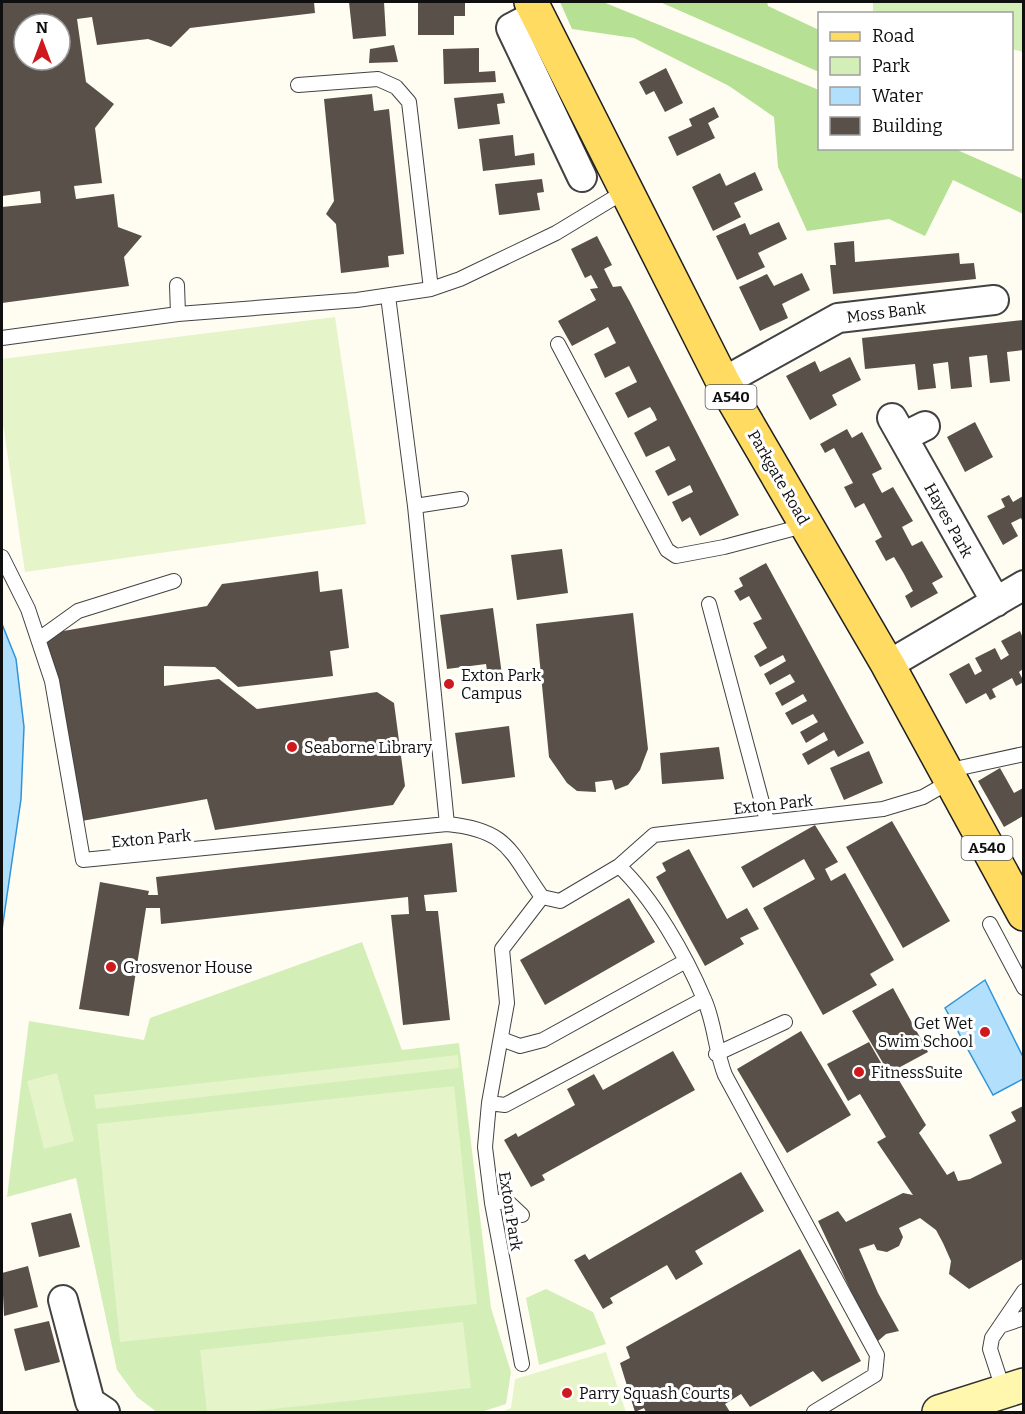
<svg xmlns="http://www.w3.org/2000/svg" width="1025" height="1414" viewBox="0 0 1025 1414" font-family="Bitter,serif">
	<style>
		.green { fill: #d3eeb7 }
		.forest { fill: #b6e194 }
		.pitch { fill: #e5f4c9 }
		.water { fill: #b1dffc; stroke: #3094da; stroke-width: 1.5 }
		.building { fill: #59504a; fill-rule: evenodd }
		.lines { fill: none; stroke-linecap: round; stroke-linejoin: round }
		.lane-casing { stroke: #424242; stroke-width: 16 }
		.street-casing { stroke: #424242; stroke-width: 32 }
		.secondary-casing { stroke: #313131; stroke-width: 36 }
		.primary-casing { stroke: #202020; stroke-width: 36 }
		.lane { stroke: #fff; stroke-width: 14 }
		.street { stroke: #fff; stroke-width: 28 }
		.secondary { stroke: #fff7ad; stroke-width: 33 }
		.primary { stroke: #ffdb62; stroke-width: 33 }
		.poi-dot { fill: #ce191f; stroke: #fff; stroke-width: 2 }
		.labels { text-anchor: middle; stroke-width: 6; stroke-linejoin: round; paint-order: stroke }
		.shield { fill: #fff; stroke: #575757; stroke-width: 1.5 }
		.shield-label { font-size: 15px; font-weight: bold; fill: #0f0f0f }
		.street-label { font-size: 16px; fill: #0f0f0f; stroke: #fff }
		.poi-label { font-size: 16px; fill: #0f0f0f; stroke: #fff; text-anchor: start }
	</style>
	<rect width="100%" height="100%" fill="#fffdf2"/>
	<path class="green" d="M 873,2 L 1023,2 L 1023,52 L 1012,49 L 1012,14 L 883,13 L 873,11 Z
		M 362,942 L 402,1050 L 459,1043 L 491,1308 L 511,1372 L 506,1404 L 481,1412 L 157,1412 L 137,1397 L 117,1370 L 76,1178 L 7,1197 L 29,1021 L 144,1040 L 150,1018 Z
		M 546,1289 L 593,1312 L 606,1344 L 539,1365 L 526,1298 Z"/>
	<path class="forest" d="M 560,2 L 603,2 L 819,90 L 820,148 L 955,149 L 1023,179 L 1023,214 L 953,180 L 925,236 L 889,219 L 807,231 L 778,167 L 774,117 L 729,86 L 634,38 L 572,29 Z
		M 660,2 L 767,2 L 768,6 L 819,30 L 819,72 Z"/>
	<path class="pitch" d="M 335,317 L 366,524 L 25,572 L 2,417 L 2,359 Z
		M 458,1055 L 459,1068 L 96,1109 L 94,1095 Z
		M 57,1073 L 74,1141 L 44,1149 L 27,1081 Z
		M 454,1086 L 477,1304 L 120,1342 L 97,1124 Z
		M 463,1322 L 471,1388 L 245,1412 L 207,1412 L 200,1350 Z
		M 606,1352 L 626,1412 L 501,1412 L 511,1408 L 515,1379 Z"/>
	<path class="water" d="M 2,624 L 16,659 L 24,727 L 21,799 L 2,930 Z
		M 985,980 L 1023,1057 L 1023,1079 L 993,1095 L 945,1008 Z"/>
	<path class="building" d="M 2,2 L 314,2 L 315,13 L 190,28 L 171,47 L 148,39 L 97,45 L 92,17 L 77,19 L 86,82 L 114,104 L 95,128 L 102,183 L 74,186 L 76,199 L 114,194 L 118,227 L 142,236 L 124,257 L 129,286 L 2,303 L 2,207 L 41,203 L 40,191 L 2,196 ZM 24,24 L 60,24 L 60,60 L 24,60 Z
		M 349,2 L 384,2 L 386,36 L 353,39 Z
		M 418,2 L 465,2 L 465,16 L 454,16 L 454,35 L 418,35 Z
		M 394,45 L 398,62 L 369,63 L 370,49 Z
		M 479,48 L 479,72 L 495,71 L 496,82 L 444,84 L 443,49 Z
		M 666,68 L 683,103 L 665,112 L 654,91 L 646,95 L 639,82 Z
		M 503,93 L 505,103 L 497,104 L 500,124 L 458,129 L 454,98 Z
		M 372,94 L 374,111 L 389,109 L 404,254 L 388,256 L 389,267 L 341,273 L 336,224 L 326,214 L 334,201 L 324,99 Z
		M 714,107 L 719,117 L 708,123 L 715,138 L 677,156 L 668,137 L 692,126 L 689,119 Z
		M 513,135 L 515,156 L 534,153 L 535,165 L 483,171 L 479,139 Z
		M 755,172 L 763,190 L 734,203 L 741,217 L 713,231 L 692,187 L 720,173 L 726,186 Z
		M 542,179 L 544,192 L 537,193 L 540,210 L 499,215 L 495,184 Z
		M 779,222 L 787,239 L 758,253 L 765,267 L 737,280 L 716,236 L 745,223 L 750,235 Z
		M 597,236 L 612,265 L 604,269 L 613,287 L 621,286 L 630,302 L 739,515 L 700,536 L 690,517 L 682,522 L 672,502 L 693,492 L 690,485 L 668,496 L 655,471 L 676,460 L 669,446 L 646,457 L 634,433 L 657,420 L 654,413 L 650,407 L 628,418 L 615,393 L 637,382 L 629,366 L 605,378 L 594,354 L 616,343 L 608,327 L 572,346 L 558,321 L 596,300 L 590,289 L 598,288 L 591,275 L 585,278 L 571,249 Z
		M 854,241 L 855,262 L 959,253 L 960,264 L 974,263 L 976,279 L 833,294 L 830,265 L 836,265 L 834,243 Z
		M 802,273 L 810,290 L 782,304 L 788,318 L 760,331 L 739,287 L 767,274 L 774,286 Z
		M 1023,320 L 1023,350 L 1007,352 L 1010,381 L 990,383 L 987,355 L 969,357 L 972,387 L 951,389 L 948,362 L 933,364 L 936,388 L 918,390 L 915,364 L 865,369 L 862,338 Z
		M 850,357 L 861,380 L 832,395 L 837,405 L 810,420 L 786,376 L 815,361 L 820,372 Z
		M 975,422 L 993,457 L 965,472 L 947,437 Z
		M 847,429 L 852,438 L 862,432 L 882,469 L 872,474 L 877,484 L 882,493 L 893,487 L 913,521 L 902,527 L 912,546 L 922,541 L 943,577 L 932,583 L 938,593 L 911,608 L 905,596 L 913,591 L 904,574 L 894,557 L 886,561 L 881,552 L 875,541 L 882,537 L 864,503 L 855,508 L 844,487 L 853,483 L 834,448 L 825,453 L 820,444 Z
		M 1009,495 L 1013,502 L 1023,496 L 1023,522 L 1021,518 L 1011,523 L 1018,536 L 1003,545 L 987,516 L 1005,507 L 1001,499 Z
		M 562,549 L 568,593 L 517,600 L 511,555 Z
		M 766,563 L 864,743 L 838,757 L 834,750 L 808,765 L 802,754 L 828,740 L 824,732 L 806,743 L 800,732 L 818,722 L 813,714 L 792,725 L 785,713 L 807,701 L 803,694 L 782,706 L 775,693 L 795,682 L 790,674 L 770,685 L 764,674 L 786,661 L 783,655 L 760,667 L 754,656 L 767,648 L 753,623 L 762,619 L 749,596 L 740,601 L 734,591 L 743,586 L 739,578 Z
		M 318,571 L 320,592 L 342,589 L 349,648 L 330,651 L 333,676 L 238,687 L 215,667 L 164,666 L 164,686 L 219,679 L 257,709 L 377,692 L 394,703 L 405,786 L 393,805 L 215,830 L 207,799 L 76,822 L 46,634 L 207,606 L 222,584 Z
		M 493,608 L 502,675 L 488,677 L 486,664 L 447,669 L 440,615 Z
		M 633,613 L 648,749 L 640,770 L 628,785 L 615,790 L 612,780 L 595,782 L 596,792 L 577,791 L 567,783 L 549,757 L 536,624 Z
		M 1020,631 L 1023,638 L 1023,669 L 1019,672 L 1024,682 L 1016,686 L 1012,678 L 992,689 L 996,697 L 990,700 L 986,693 L 966,704 L 949,674 L 969,663 L 975,675 L 982,671 L 975,658 L 995,648 L 1001,660 L 1009,655 L 1001,641 Z
		M 509,726 L 515,777 L 462,784 L 455,733 Z
		M 719,747 L 724,779 L 662,784 L 660,753 Z
		M 869,751 L 883,783 L 844,800 L 830,768 Z
		M 1000,768 L 1014,793 L 1023,788 L 1023,816 L 1004,827 L 978,781 Z
		M 892,821 L 950,921 L 903,948 L 846,847 Z
		M 815,825 L 838,862 L 825,869 L 831,881 L 845,873 L 894,960 L 870,974 L 877,985 L 823,1015 L 763,908 L 815,879 L 804,859 L 753,888 L 741,867 Z
		M 452,843 L 457,892 L 424,895 L 426,911 L 438,911 L 450,1020 L 403,1025 L 391,915 L 409,914 L 408,897 L 161,924 L 160,908 L 146,908 L 129,1016 L 79,1009 L 100,882 L 149,891 L 148,895 L 158,895 L 156,877 Z
		M 689,849 L 727,919 L 747,908 L 759,929 L 740,938 L 744,944 L 705,966 L 656,877 L 666,871 L 662,863 Z
		M 629,898 L 655,942 L 545,1005 L 520,960 Z
		M 893,988 L 928,1052 L 889,1073 L 852,1011 Z
		M 801,1031 L 851,1115 L 787,1153 L 737,1069 Z
		M 869,1042 L 891,1080 L 897,1077 L 926,1125 L 919,1133 L 947,1175 L 954,1171 L 958,1181 L 970,1179 L 1002,1163 L 989,1135 L 1016,1121 L 1011,1112 L 1023,1106 L 1023,1259 L 969,1289 L 949,1274 L 951,1261 L 943,1243 L 936,1230 L 920,1218 L 899,1228 L 903,1237 L 899,1246 L 887,1252 L 877,1250 L 874,1244 L 859,1249 L 878,1293 L 899,1331 L 886,1334 L 878,1341 L 856,1302 L 818,1221 L 838,1211 L 846,1222 L 903,1193 L 913,1195 L 877,1142 L 886,1137 L 860,1094 L 848,1101 L 827,1064 Z
		M 673,1051 L 695,1090 L 542,1175 L 545,1180 L 531,1187 L 504,1140 L 516,1133 L 518,1137 L 575,1105 L 567,1089 L 594,1074 L 603,1090 Z
		M 741,1172 L 764,1211 L 695,1251 L 703,1264 L 676,1280 L 667,1265 L 610,1298 L 613,1303 L 603,1309 L 574,1260 L 585,1254 L 589,1260 Z
		M 71,1213 L 80,1247 L 39,1257 L 31,1223 Z
		M 800,1249 L 861,1361 L 822,1382 L 813,1371 L 750,1407 L 741,1394 L 725,1404 L 730,1412 L 646,1412 L 644,1408 L 635,1412 L 620,1363 L 630,1358 L 626,1347 Z
		M 28,1266 L 38,1307 L 4,1316 L 2,1273 Z
		M 49,1321 L 60,1362 L 25,1371 L 14,1329 Z"/>
	<g class="lines">
		<defs>
			<path id="lane" d="M 298,85 L 378,79 L 396,87 L 409,102 L 431,289
				M 388,296 L 415,506
				M 178,314 L 357,300 L 431,289 L 460,279 L 556,233 L 627,190
				M 2,338 L 178,314 L 177,285
				M 558,344 L 667,550 L 676,556 L 724,547 L 807,525
				M 2,557 L 28,609 L 52,681 L 83,860 L 447,824 C 509,830 510,852 542,897 L 560,901 L 619,866 L 654,835 L 883,809 L 923,797 L 951,781
				M 709,604 L 767,821
				M 39,639 L 78,611 L 174,581
				M 946,771 L 1024,754
				M 447,824 L 415,506 L 461,499
				M 619,866 C 653,898 686,956 704,999 C 715,1023 715,1050 725,1075 L 877,1355 L 875,1375 L 814,1412
				M 990,924 L 1024,988
				M 501,1039 L 520,1046 L 543,1040 L 684,962
				M 716,1054 L 785,1022
				M 489,1103 L 505,1105 L 704,999
				M 492,1203 L 507,1201 L 522,1215
				M 1000,1326 L 1024,1318
				M 522,1364 L 492,1203 L 485,1147 L 489,1103 L 507,1003 L 502,949 L 542,897
				M 1004,1392 L 990,1349 L 992,1338 L 1024,1291"/>
			<path id="street" d="M 536,15 L 511,28 L 582,177
				M 723,382 L 838,318 L 994,300
				M 892,418 L 996,602
				M 903,437 L 925,426
				M 888,665 L 1024,585
				M 63,1300 L 90,1402 L 105,1412"/>
			<path id="secondary" d="M 939,1412 L 1024,1385"/>
			<path id="primary" d="M 531,2 L 723,382 L 888,665 L 1024,914"/>
		</defs>
		<use href="#lane" class="lane-casing"/>
		<use href="#street" class="street-casing"/>
		<use href="#secondary" class="secondary-casing"/>
		<use href="#primary" class="primary-casing"/>
		<use href="#lane" class="lane"/>
		<use href="#street" class="street"/>
		<use href="#secondary" class="secondary"/>
		<use href="#primary" class="primary"/>
	</g>
	<g class="poi-dot">
		<circle cx="449" cy="684" r="6"/>
		<circle cx="292" cy="747" r="6"/>
		<circle cx="111" cy="967" r="6"/>
		<circle cx="985" cy="1032" r="6"/>
		<circle cx="859" cy="1072" r="6"/>
		<circle cx="567" cy="1393" r="6"/>
	</g>
	<g class="labels">
		<g class="shield">
			<rect x="705.5" y="385" width="51" height="24" rx="4.5"/>
			<rect x="961.5" y="836" width="51" height="24" rx="4.5"/>
		</g>
		<g class="shield-label">
			<text x="731" y="402">A540</text>
			<text x="987" y="853">A540</text>
		</g>
		<g class="street-label">
			<text transform="translate(886 312) rotate(-7)" y="6">Moss Bank</text>
			<text transform="translate(779 477) rotate(60)" y="6">Parkgate Road</text>
			<text transform="translate(949 520) rotate(61)" y="6">Hayes Park</text>
			<text transform="translate(773 804) rotate(-6)" y="6">Exton Park</text>
			<text transform="translate(151 838) rotate(-5)" y="6">Exton Park</text>
			<text transform="translate(511 1211) rotate(81)" y="6">Exton Park</text>
		</g>
		<g class="poi-label">
			<text x="461" y="681">Exton Park<tspan x="461" dy="18">Campus</tspan></text>
			<text x="304" y="753">Seaborne Library</text>
			<text x="123" y="973">Grosvenor House</text>
			<text x="973" y="1029" text-anchor="end">Get Wet<tspan x="973" dy="18">Swim School</tspan></text>
			<text x="871" y="1078">FitnessSuite</text>
			<text x="579" y="1399">Parry Squash Courts</text>
		</g>
	</g>
	<rect width="1025" height="1414" fill="none" stroke="#0f0f0f" stroke-width="6"/>
	<rect x="818" y="12" width="195" height="138" fill="#ffffff" stroke="#9f9f9f" stroke-width="1.5"/>
	<rect x="830" y="32" width="30" height="9" fill="#ffdb62" stroke="#9f9f9f" stroke-width="1.5"/>
	<text x="872" y="42" font-size="18" fill="#0f0f0f">Road</text>
	<rect x="830" y="57" width="30" height="18" fill="#d3eeb7" stroke="#9f9f9f" stroke-width="1.5"/>
	<text x="872" y="72" font-size="18" fill="#0f0f0f">Park</text>
	<rect x="830" y="87" width="30" height="18" fill="#b1dffc" stroke="#9f9f9f" stroke-width="1.5"/>
	<text x="872" y="102" font-size="18" fill="#0f0f0f">Water</text>
	<rect x="830" y="117" width="30" height="18" fill="#59504a" stroke="#9f9f9f" stroke-width="1.5"/>
	<text x="872" y="132" font-size="18" fill="#0f0f0f">Building</text>
	<g transform="translate(42 42)"><circle r="28" fill="#ffffff" stroke="#9f9f9f" stroke-width="1.5"/>
	<path d="M0-4.5L10 22L0 15L-10 22Z" fill="#ce191f"/>
	<text y="-9" font-size="16" font-weight="bold" text-anchor="middle" fill="#0f0f0f">N</text>
	</g>
</svg>
